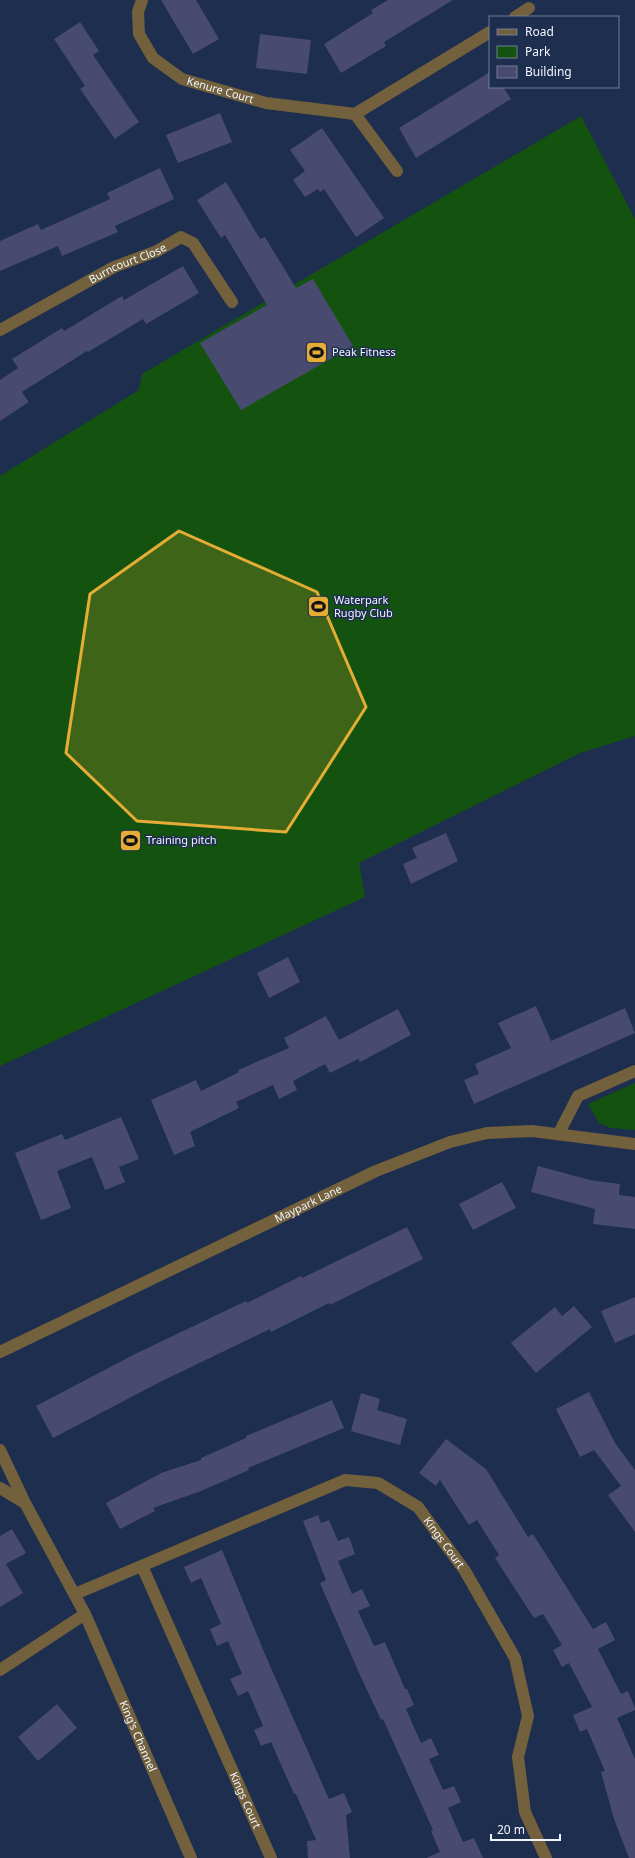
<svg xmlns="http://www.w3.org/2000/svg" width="635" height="1858" viewBox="0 0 635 1858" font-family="'Noto Sans',sans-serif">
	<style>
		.green { fill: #14530f }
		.building { fill: #494a70 }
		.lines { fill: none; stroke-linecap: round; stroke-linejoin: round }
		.minor { stroke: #73603d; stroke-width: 12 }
		.marked { fill: #e5ad35; fill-opacity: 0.2; stroke: #e5ad35; stroke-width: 3; stroke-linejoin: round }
		.labels { text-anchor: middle; stroke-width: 3; stroke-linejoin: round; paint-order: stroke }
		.street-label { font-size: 11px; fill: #f0f5fd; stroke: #1d2e4e }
		.poi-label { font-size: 11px; fill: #f0f5fd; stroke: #1d2e4e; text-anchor: start }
	</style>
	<rect width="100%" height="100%" fill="#1d2e4e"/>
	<path class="green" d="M 581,116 L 635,219 L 635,736 L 580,753 L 359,863 L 365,897 L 0,1066 L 0,476 L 139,390 L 142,374 Z
		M 635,1083 L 635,1130 L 611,1128 L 599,1123 L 588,1104 Z"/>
	<path class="building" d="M 161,0 L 196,0 L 219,39 L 193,54 Z
		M 388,0 L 453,0 L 384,42 L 386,46 L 341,73 L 324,44 L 373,13 L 371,10 Z
		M 80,22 L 99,51 L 93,55 L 139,122 L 115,139 L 80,89 L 85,86 L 54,39 Z
		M 260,34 L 311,40 L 307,74 L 256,68 Z
		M 490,72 L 490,87 L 503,87 L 511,99 L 416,158 L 399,128 Z
		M 220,113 L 232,142 L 178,163 L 166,135 Z
		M 322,128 L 384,218 L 356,237 L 324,189 L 320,192 L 318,189 L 305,197 L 293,180 L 305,171 L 290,150 Z
		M 160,168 L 174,199 L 115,226 L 118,232 L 62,256 L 58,246 L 0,271 L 0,241 L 38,224 L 41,230 L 110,199 L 107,193 Z
		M 226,182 L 260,239 L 265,237 L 296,288 L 313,279 L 353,346 L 241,410 L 200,343 L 267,305 L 225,235 L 221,238 L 197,200 Z
		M 183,266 L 199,293 L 146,324 L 143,319 L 88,352 L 87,351 L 22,392 L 29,402 L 0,421 L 0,380 L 18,368 L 12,359 L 62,328 L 64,331 L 122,296 L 124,300 Z
		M 446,833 L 458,861 L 411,884 L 403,864 L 417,858 L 412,848 Z
		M 288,957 L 300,982 L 269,998 L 257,973 Z
		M 536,1006 L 551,1041 L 625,1008 L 635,1033 L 474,1104 L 464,1080 L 479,1074 L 475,1064 L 511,1048 L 498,1023 Z
		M 398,1009 L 411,1035 L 360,1062 L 358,1059 L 330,1073 L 325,1064 L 293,1081 L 297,1090 L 279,1099 L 273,1085 L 236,1102 L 239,1108 L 190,1132 L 195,1146 L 174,1155 L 151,1100 L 196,1080 L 201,1091 L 239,1072 L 238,1070 L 289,1048 L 284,1038 L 326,1016 L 339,1040 Z
		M 121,1117 L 139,1159 L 119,1167 L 125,1182 L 105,1190 L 92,1157 L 57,1171 L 71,1208 L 41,1220 L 15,1153 L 62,1134 L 65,1140 Z
		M 538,1166 L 590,1180 L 620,1184 L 619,1195 L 635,1197 L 635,1229 L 593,1224 L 595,1209 L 531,1192 Z
		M 502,1182 L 516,1208 L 473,1230 L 459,1204 Z
		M 407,1227 L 423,1259 L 330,1305 L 329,1303 L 271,1332 L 270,1329 L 160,1382 L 53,1438 L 36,1406 L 135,1354 L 246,1301 L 247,1303 L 301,1276 L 302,1278 Z
		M 635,1297 L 635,1334 L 615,1343 L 601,1311 Z
		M 574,1306 L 592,1327 L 536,1373 L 511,1343 L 555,1307 L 562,1316 Z
		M 589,1392 L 615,1443 L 635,1470 L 635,1532 L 608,1495 L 621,1486 L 594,1450 L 580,1457 L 556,1409 Z
		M 361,1393 L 380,1399 L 377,1410 L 407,1419 L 400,1445 L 351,1431 Z
		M 332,1400 L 344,1428 L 248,1468 L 249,1470 L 201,1491 L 153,1508 L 155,1511 L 120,1529 L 106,1503 L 161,1473 L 201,1460 L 201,1458 L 246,1438 L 246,1436 Z
		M 446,1439 L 486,1469 L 528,1537 L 533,1534 L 593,1629 L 606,1622 L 615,1640 L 598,1649 L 621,1694 L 628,1691 L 635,1708 L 635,1710 L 617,1718 L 635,1759 L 635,1858 L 629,1858 L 614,1819 L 601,1772 L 605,1771 L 587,1729 L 580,1732 L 573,1715 L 592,1707 L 569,1663 L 562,1667 L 553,1650 L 562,1645 L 543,1614 L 534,1618 L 495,1558 L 499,1555 L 477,1520 L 469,1525 L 440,1480 L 436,1486 L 419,1473 Z
		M 318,1515 L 321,1523 L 329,1520 L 338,1541 L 349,1537 L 355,1554 L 338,1561 L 352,1594 L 362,1589 L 370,1606 L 358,1611 L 374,1646 L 385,1642 L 405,1689 L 407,1689 L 414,1705 L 406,1709 L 421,1743 L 431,1738 L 439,1755 L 429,1759 L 443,1790 L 454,1786 L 461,1802 L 448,1808 L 463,1842 L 474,1838 L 483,1858 L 426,1858 L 440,1852 L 431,1831 L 433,1830 L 383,1719 L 381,1720 L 359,1673 L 320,1583 L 326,1580 L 303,1521 Z
		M 12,1529 L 26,1553 L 6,1564 L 23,1593 L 0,1607 L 0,1536 Z
		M 222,1550 L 267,1659 L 329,1799 L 344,1793 L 352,1812 L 346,1815 L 350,1858 L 308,1858 L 307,1841 L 316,1840 L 296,1794 L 294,1794 L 271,1742 L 261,1746 L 254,1730 L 263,1726 L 248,1691 L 238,1696 L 230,1679 L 242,1674 L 228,1641 L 217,1646 L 210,1629 L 221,1624 L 201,1578 L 191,1583 L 184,1567 Z
		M 57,1704 L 77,1728 L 38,1761 L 18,1737 Z"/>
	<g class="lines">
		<g class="minor">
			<path id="s1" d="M 142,0 L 138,12 L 139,34 L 153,58 L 182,79 L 266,103 L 355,114 L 490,32"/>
			<path d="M 515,17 L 529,8"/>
			<path d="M 355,114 L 397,171"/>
			<path id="s2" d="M 0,330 L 114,267 L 157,251 L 181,237 L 193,243 L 232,302"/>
			<path d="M 559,1133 L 578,1096 L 635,1071"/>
			<path id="s3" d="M 0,1352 L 376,1171 L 450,1142 L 487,1133 L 532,1131 L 635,1144"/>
			<path id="s4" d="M 0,1450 L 25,1503 L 85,1614 L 191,1858"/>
			<path d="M 0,1488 L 25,1503"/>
			<path id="s5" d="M 142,1566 L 271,1858"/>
			<path id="s6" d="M 75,1594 L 345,1480 L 378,1483 L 418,1507 L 465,1571 L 515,1658 L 528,1716 L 518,1757 L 525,1812 L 546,1858"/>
			<path d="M 0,1670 L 85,1614"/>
		</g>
	</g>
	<path class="marked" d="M 179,531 L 317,592 L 366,707 L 286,832 L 137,821 L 66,753 L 90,594 Z"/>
	<defs>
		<symbol id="stadium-square" viewBox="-11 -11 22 22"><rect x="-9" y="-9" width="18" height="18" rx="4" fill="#e5ad35" stroke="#1d2e4e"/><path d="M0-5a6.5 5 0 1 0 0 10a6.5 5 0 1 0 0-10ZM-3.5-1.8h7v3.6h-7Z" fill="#111"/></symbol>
	</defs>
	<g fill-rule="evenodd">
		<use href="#stadium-square" x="304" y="340" width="25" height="25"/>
		<use href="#stadium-square" x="306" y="594" width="25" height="25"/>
		<use href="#stadium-square" x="118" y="828" width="25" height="25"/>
	</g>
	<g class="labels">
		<g class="street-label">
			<text dy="4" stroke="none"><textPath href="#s1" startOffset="138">Kenure Court</textPath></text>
			<text dy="4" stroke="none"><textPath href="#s2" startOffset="144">Burncourt Close</textPath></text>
			<text dy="4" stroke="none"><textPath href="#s3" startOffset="342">Maypark Lane</textPath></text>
			<text dy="4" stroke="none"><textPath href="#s6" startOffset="417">Kings Court</textPath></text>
			<text dy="4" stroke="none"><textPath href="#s4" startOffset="318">King's Channel</textPath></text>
			<text dy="4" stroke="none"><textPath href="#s5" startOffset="256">Kings Court</textPath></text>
		</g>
		<g class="poi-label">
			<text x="332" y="356">Peak Fitness</text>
			<text x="334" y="604">Waterpark<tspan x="334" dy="13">Rugby Club</tspan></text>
			<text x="146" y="844">Training pitch</text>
		</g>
	</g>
	<rect x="489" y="16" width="130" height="72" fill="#1d2e4e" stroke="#717e94"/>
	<rect x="497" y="29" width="20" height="6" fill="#73603d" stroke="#717e94"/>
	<text x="525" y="36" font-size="12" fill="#f0f5fd">Road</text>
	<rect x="497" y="46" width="20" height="12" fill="#14530f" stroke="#717e94"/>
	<text x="525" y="56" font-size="12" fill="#f0f5fd">Park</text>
	<rect x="497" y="66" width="20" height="12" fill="#494a70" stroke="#717e94"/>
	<text x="525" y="76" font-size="12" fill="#f0f5fd">Building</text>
	<path d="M491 1834v6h69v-6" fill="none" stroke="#f0f5fd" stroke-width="2"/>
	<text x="497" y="1834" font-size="12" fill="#f0f5fd" stroke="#1d2e4e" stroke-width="3" paint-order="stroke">20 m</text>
</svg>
